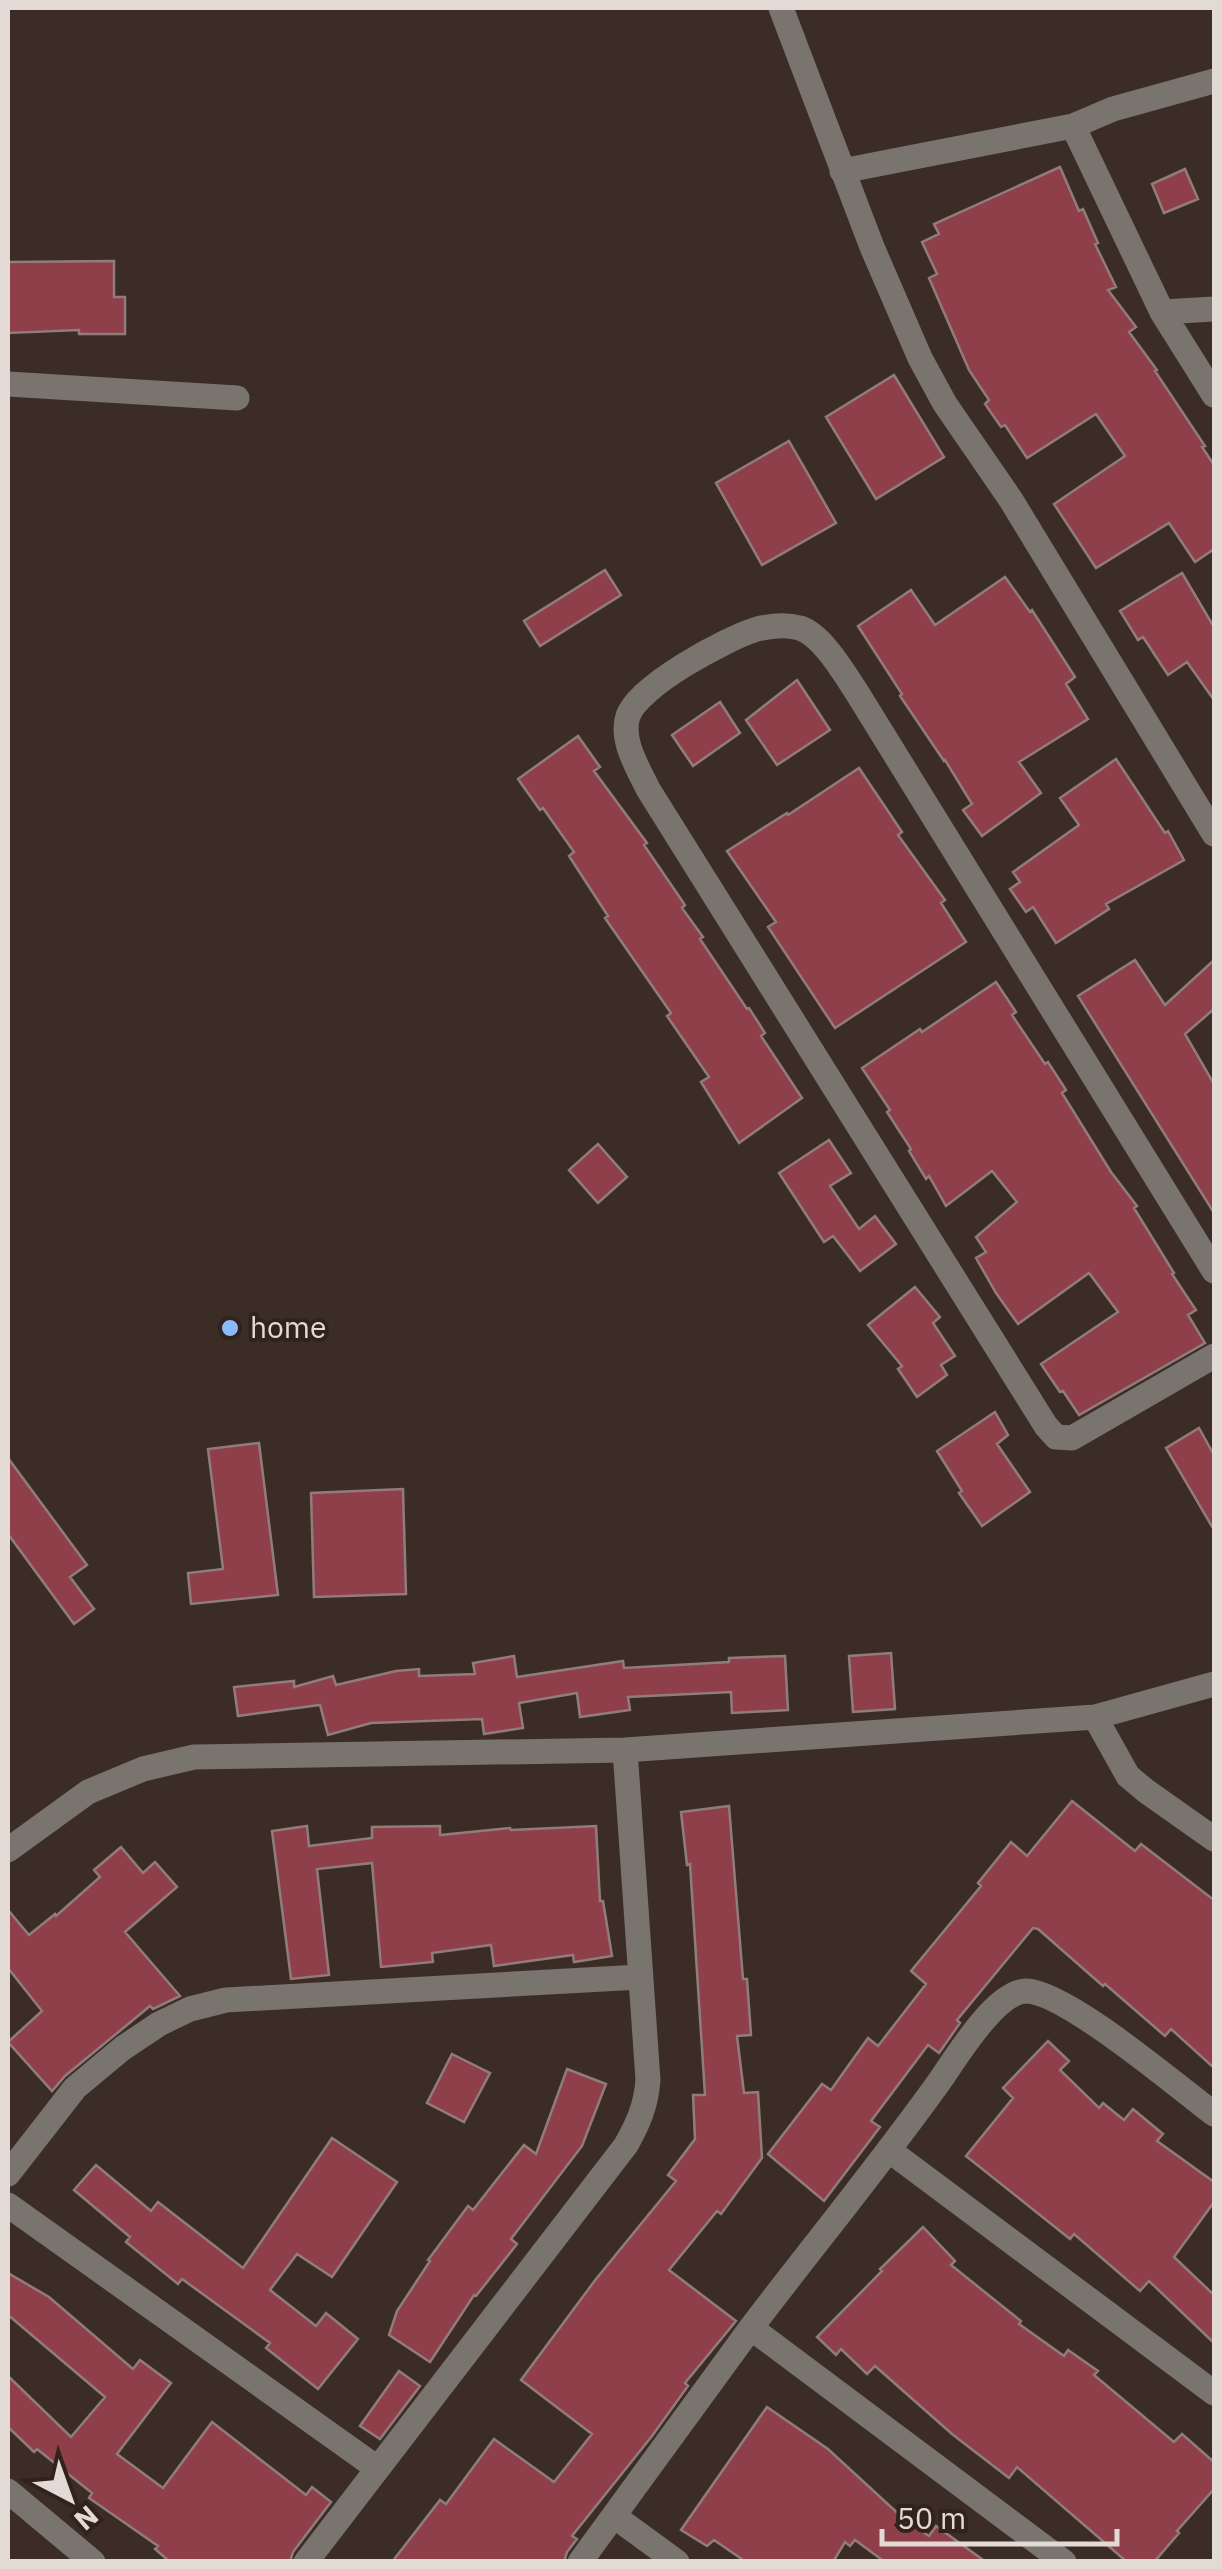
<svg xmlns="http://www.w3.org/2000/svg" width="1222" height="2569" viewBox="0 0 1222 2569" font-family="'IBM Plex Sans',sans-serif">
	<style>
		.building { fill: #8f3f49; stroke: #917c7d; stroke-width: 2.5 }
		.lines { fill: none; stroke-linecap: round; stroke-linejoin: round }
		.minor { stroke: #79746d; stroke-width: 25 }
		.poi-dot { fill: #8abafc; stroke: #31231c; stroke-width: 4 }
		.labels { text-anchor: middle; stroke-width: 8; stroke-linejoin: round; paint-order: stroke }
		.poi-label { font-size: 30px; fill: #e4dad5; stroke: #31231c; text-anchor: start }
	</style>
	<rect width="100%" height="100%" fill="#3c2c26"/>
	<path class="building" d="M 1060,167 L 1079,211 L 1083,209 L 1098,243 L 1095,244 L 1116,287 L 1108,290 L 1136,327 L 1129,332 L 1157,370 L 1155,371 L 1205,446 L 1202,447 L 1214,465 L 1214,549 L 1195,562 L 1169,523 L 1096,568 L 1054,504 L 1125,456 L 1096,414 L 1027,458 L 1005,425 L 1001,427 L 985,404 L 989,400 L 969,370 L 929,278 L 937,274 L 922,242 L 939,234 L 934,224 Z
		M 1185,169 L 1198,199 L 1164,213 L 1152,184 Z
		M 114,261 L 114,297 L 125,297 L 125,334 L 79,334 L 79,330 L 8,333 L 8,262 Z
		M 894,375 L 944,457 L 876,499 L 826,417 Z
		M 789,441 L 836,523 L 762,565 L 716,483 Z
		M 605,570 L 621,595 L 540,646 L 524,621 Z
		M 1182,573 L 1214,627 L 1214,700 L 1187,662 L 1168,675 L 1143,637 L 1138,640 L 1120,611 Z
		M 1005,577 L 1030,612 L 1032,610 L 1075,677 L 1066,684 L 1088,719 L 1019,762 L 1041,793 L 982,836 L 963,810 L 972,804 L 945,760 L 944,761 L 900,696 L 902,694 L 858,626 L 911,590 L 935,625 Z
		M 797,680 L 830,730 L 777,765 L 746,720 Z
		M 720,702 L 740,733 L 693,766 L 672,735 Z
		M 578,736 L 600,767 L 594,771 L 647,843 L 644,845 L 685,905 L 682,908 L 703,937 L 700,939 L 747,1009 L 749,1008 L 765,1033 L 761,1036 L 802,1098 L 739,1143 L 701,1082 L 709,1077 L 667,1016 L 671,1013 L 605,918 L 608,916 L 569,856 L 574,852 L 543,808 L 540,810 L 518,779 Z
		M 1116,759 L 1165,833 L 1168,831 L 1184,860 L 1106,904 L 1109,909 L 1056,943 L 1033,907 L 1026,912 L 1010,889 L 1020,882 L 1013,872 L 1079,825 L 1060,798 Z
		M 859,768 L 902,832 L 898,835 L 945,900 L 941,903 L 966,942 L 835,1028 L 768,927 L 776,922 L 727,851 L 787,813 L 788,815 Z
		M 1135,960 L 1165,1005 L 1214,960 L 1214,1009 L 1185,1034 L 1214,1084 L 1214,1213 L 1078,996 Z
		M 996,982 L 1016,1012 L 1012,1015 L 1045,1064 L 1048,1062 L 1066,1090 L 1062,1093 L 1111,1172 L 1137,1206 L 1134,1208 L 1174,1273 L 1172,1274 L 1196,1310 L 1188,1315 L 1205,1343 L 1079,1415 L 1063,1391 L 1060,1392 L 1041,1364 L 1118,1312 L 1089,1273 L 1018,1324 L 996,1293 L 976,1258 L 986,1252 L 976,1237 L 1017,1202 L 992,1171 L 946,1206 L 929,1176 L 926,1179 L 909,1151 L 911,1149 L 887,1112 L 890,1110 L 862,1068 L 920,1029 L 922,1032 Z
		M 829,1140 L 851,1173 L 830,1186 L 859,1229 L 875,1216 L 896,1244 L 860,1271 L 833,1236 L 824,1242 L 779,1173 Z
		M 598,1144 L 627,1177 L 598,1203 L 569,1170 Z
		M 915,1287 L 940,1317 L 933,1323 L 955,1356 L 941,1365 L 947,1375 L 917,1397 L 898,1369 L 902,1366 L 868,1325 Z
		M 995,1412 L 1008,1435 L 997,1444 L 1030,1492 L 982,1526 L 959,1493 L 962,1491 L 937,1451 Z
		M 1199,1428 L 1214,1455 L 1214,1530 L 1166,1448 Z
		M 259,1443 L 278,1595 L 191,1604 L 188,1573 L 223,1569 L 208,1449 Z
		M 8,1458 L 87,1565 L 70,1577 L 94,1609 L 74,1624 L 8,1534 Z
		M 403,1489 L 406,1594 L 314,1597 L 311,1493 Z
		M 891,1653 L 895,1709 L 853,1712 L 849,1656 Z
		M 514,1656 L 517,1677 L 623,1661 L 624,1668 L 729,1662 L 729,1658 L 785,1656 L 788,1710 L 732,1713 L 731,1692 L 628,1697 L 630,1710 L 580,1717 L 577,1693 L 519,1703 L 523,1728 L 484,1734 L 482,1719 L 371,1723 L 328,1735 L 320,1705 L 238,1716 L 234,1687 L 294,1681 L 294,1687 L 333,1676 L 336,1685 L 396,1671 L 419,1669 L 419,1676 L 475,1674 L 473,1663 Z
		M 1072,1801 L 1135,1851 L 1141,1844 L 1214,1900 L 1214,2068 L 1171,2029 L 1165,2036 L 1105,1984 L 1103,1986 L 1038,1929 L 1033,1928 L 957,2020 L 960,2023 L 939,2053 L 928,2045 L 871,2121 L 880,2127 L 824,2201 L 768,2154 L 822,2084 L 831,2090 L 868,2038 L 878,2046 L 926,1984 L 911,1971 L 981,1886 L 978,1883 L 1011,1842 L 1027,1856 Z
		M 729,1806 L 743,1979 L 747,1979 L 751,2035 L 737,2036 L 744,2093 L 758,2092 L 762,2158 L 721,2214 L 717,2211 L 669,2270 L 736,2321 L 685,2383 L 688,2386 L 652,2436 L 572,2536 L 577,2539 L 567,2552 L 564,2562 L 392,2562 L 440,2500 L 446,2504 L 494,2439 L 554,2482 L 592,2434 L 521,2380 L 596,2279 L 676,2181 L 668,2175 L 695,2139 L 693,2095 L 705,2095 L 690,1864 L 687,1865 L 681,1812 Z
		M 307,1826 L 309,1846 L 372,1838 L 372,1827 L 440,1826 L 440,1835 L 510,1828 L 511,1830 L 596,1826 L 600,1901 L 603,1901 L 612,1956 L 574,1962 L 573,1955 L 494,1966 L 491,1945 L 432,1953 L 433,1962 L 381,1967 L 372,1863 L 317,1869 L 329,1975 L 291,1979 L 272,1831 Z
		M 121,1847 L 143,1873 L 155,1862 L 177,1887 L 125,1932 L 180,1996 L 153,2009 L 150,2006 L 65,2076 L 52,2091 L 8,2042 L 42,2011 L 8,1968 L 8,1910 L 29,1935 L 55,1914 L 56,1916 L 100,1877 L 94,1870 Z
		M 1048,2041 L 1069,2061 L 1060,2070 L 1099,2108 L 1103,2103 L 1124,2120 L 1133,2109 L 1163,2134 L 1157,2141 L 1214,2182 L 1214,2202 L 1174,2257 L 1214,2295 L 1214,2343 L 1149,2281 L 1140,2291 L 1074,2234 L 1070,2239 L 966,2156 L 1013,2098 L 1003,2088 Z
		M 452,2054 L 490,2073 L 464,2122 L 427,2103 Z
		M 567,2069 L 606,2084 L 582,2146 L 511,2239 L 517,2244 L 476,2296 L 474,2295 L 430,2362 L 389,2335 L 397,2311 L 430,2261 L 428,2260 L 468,2206 L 473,2210 L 524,2145 L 536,2154 Z
		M 332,2138 L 397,2182 L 332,2277 L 297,2254 L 270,2290 L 316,2326 L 326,2313 L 358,2339 L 318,2389 L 266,2348 L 270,2343 L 182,2279 L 178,2284 L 126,2242 L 130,2237 L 74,2190 L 96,2165 L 151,2211 L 158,2202 L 243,2268 Z
		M 923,2227 L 955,2261 L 951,2265 L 1021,2321 L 1019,2324 L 1064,2356 L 1068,2350 L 1098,2371 L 1094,2375 L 1174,2442 L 1182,2434 L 1214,2462 L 1214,2489 L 1177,2531 L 1179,2533 L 1154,2562 L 1127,2562 L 1017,2467 L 1009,2478 L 952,2434 L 875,2366 L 867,2374 L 841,2349 L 836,2355 L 817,2337 L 882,2271 L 880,2269 Z
		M 8,2273 L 49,2297 L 133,2369 L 140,2360 L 171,2383 L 117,2454 L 163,2488 L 212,2422 L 306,2495 L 312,2487 L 331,2502 L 293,2552 L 290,2562 L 170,2562 L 155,2549 L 158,2546 L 89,2498 L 92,2493 L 37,2449 L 34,2452 L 8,2427 L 8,2376 L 71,2437 L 105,2397 L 8,2315 Z
		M 399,2371 L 420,2386 L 380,2439 L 360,2426 Z
		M 767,2407 L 828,2449 L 904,2519 L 929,2536 L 936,2526 L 986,2562 L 885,2562 L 855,2540 L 850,2546 L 845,2542 L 833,2562 L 746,2562 L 714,2540 L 707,2546 L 681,2530 Z"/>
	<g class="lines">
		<path class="minor" d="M 781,8 L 872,247 L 920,358 L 945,404 L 1011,500 L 1214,834
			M 1073,126 L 1162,312 L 1214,395
			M 842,171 L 1073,126 L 1113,109 L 1214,81
			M 1162,312 L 1214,309
			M 8,384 L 237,398
			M 1214,1271 L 856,691 C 844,673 822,635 800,628 C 786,624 768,626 754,630 C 724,640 638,686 628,716 C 620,740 638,768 648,789 L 1046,1426 L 1056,1437 L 1072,1438 L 1214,1356
			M 1095,1717 L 1128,1776 L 1146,1791 L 1214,1839
			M 8,1850 L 88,1792 L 143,1769 L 194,1757 L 625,1750 L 1095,1717 L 1214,1684
			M 890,2151 L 1214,2393
			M 8,2174 L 75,2088 L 123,2048 L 159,2024 L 190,2009 L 226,2000 L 640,1977
			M 8,2205 L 377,2468
			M 751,2328 L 1064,2562
			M 8,2491 L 93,2562
			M 614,2516 L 677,2562
			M 306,2562 L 626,2145 C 639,2122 646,2105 648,2080 L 625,1750
			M 580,2562 C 637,2484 693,2406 750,2329 C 813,2246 879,2166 939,2082 C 956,2058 995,1992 1026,1991 C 1065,1991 1178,2087 1214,2114"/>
	</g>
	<circle class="poi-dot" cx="230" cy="1328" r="10"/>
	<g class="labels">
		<g class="poi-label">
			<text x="250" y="1338">home</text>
		</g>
	</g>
	<rect width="1222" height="2569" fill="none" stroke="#e4dad5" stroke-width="20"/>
	<g transform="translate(70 2499) rotate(139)" stroke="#31231c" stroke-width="8" paint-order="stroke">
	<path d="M0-8L18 38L0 25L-18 38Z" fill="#e4dad5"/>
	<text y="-15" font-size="28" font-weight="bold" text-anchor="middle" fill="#e4dad5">N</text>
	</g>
	<path d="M882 2529v15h235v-15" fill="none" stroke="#e4dad5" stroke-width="5"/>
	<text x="897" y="2529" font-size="30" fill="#e4dad5" stroke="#31231c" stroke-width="8" paint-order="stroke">50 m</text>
</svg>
